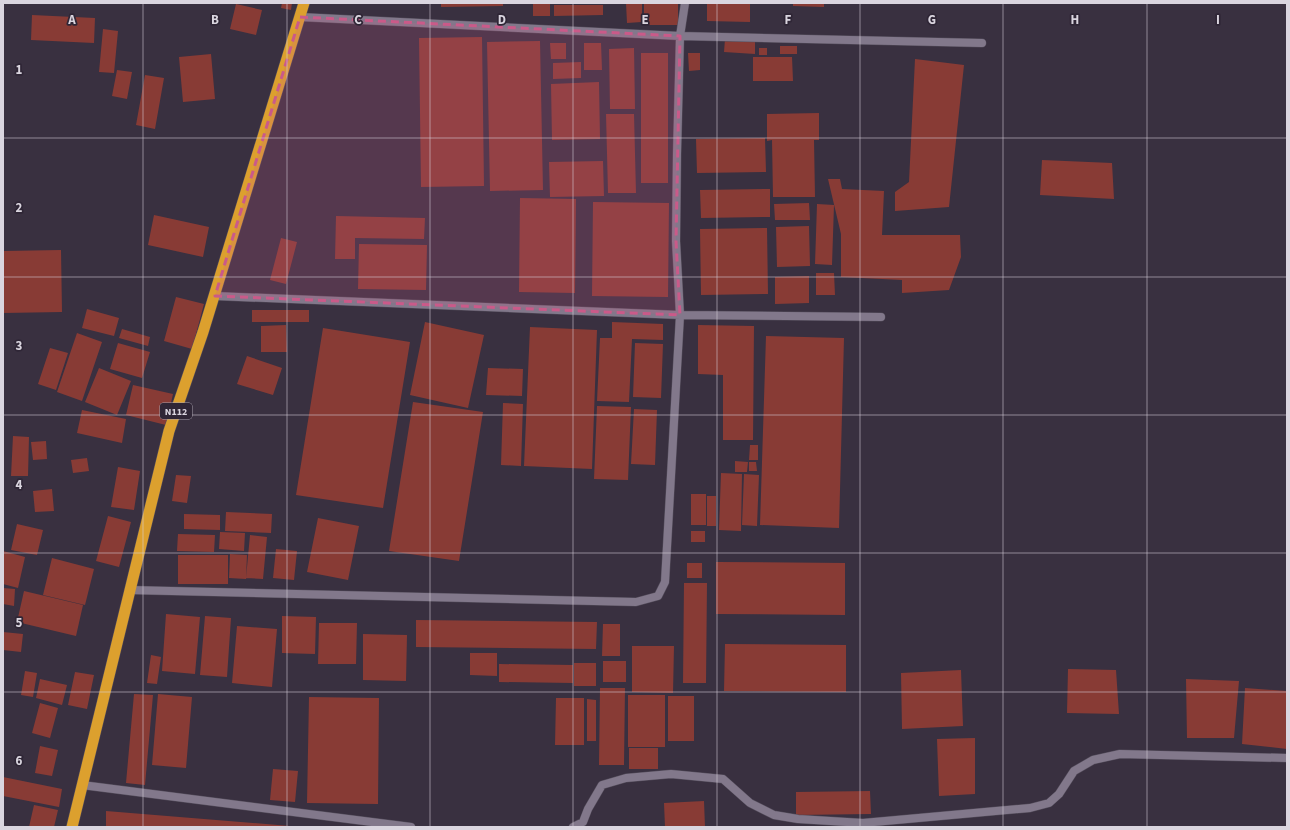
<svg xmlns="http://www.w3.org/2000/svg" width="1290" height="830" viewBox="0 0 1290 830" font-family="'Source Sans 3',sans-serif">
	<style>
		.building { fill: #883b35 }
		.lines { fill: none; stroke-linecap: round; stroke-linejoin: round }
		.minor-casing { stroke: #544d5b; stroke-width: 9 }
		.trunk-casing { stroke: #544d5b; stroke-width: 12 }
		.minor { stroke: #82788b; stroke-width: 8 }
		.trunk { stroke: #dca02e; stroke-width: 11 }
		.marked { fill: #ca5a89; fill-opacity: 0.2; stroke: #ca5a89; stroke-width: 3; stroke-dasharray: 8 5; stroke-linejoin: round }
		.grid { fill: none; stroke: #dad5df; stroke-width: 1; stroke-opacity: 0.55 }
		.labels { text-anchor: middle; stroke-width: 3.5; stroke-linejoin: round; paint-order: stroke }
		.shield { fill: #2f2636; stroke: #a7a0ac; stroke-width: 1 }
		.shield-label { font-size: 10px; font-weight: bold; fill: #dad5df }
		.grid-label { font-size: 13px; text-anchor: middle; font-weight: bold; fill: #dad5df; stroke: #2f2636; stroke-width: 3.5; stroke-linejoin: round; paint-order: stroke }
	</style>
	<rect width="100%" height="100%" fill="#393040"/>
	<path class="building" d="M 282,3 L 292,3 L 291,10 L 281,8 Z
		M 441,3 L 503,3 L 503,6 L 441,7 Z
		M 533,3 L 550,3 L 550,16 L 533,16 Z
		M 626,3 L 642,3 L 642,22 L 627,23 Z
		M 644,3 L 678,3 L 678,25 L 644,25 Z
		M 707,3 L 750,3 L 750,22 L 707,21 Z
		M 793,3 L 824,3 L 824,7 L 793,6 Z
		M 236,4 L 262,10 L 256,35 L 230,29 Z
		M 554,5 L 603,5 L 603,15 L 554,16 Z
		M 32,15 L 95,18 L 94,43 L 31,40 Z
		M 103,29 L 118,31 L 114,73 L 99,72 Z
		M 482,37 L 484,186 L 421,187 L 419,38 Z
		M 725,39 L 755,40 L 755,54 L 724,52 Z
		M 540,41 L 543,190 L 490,191 L 487,42 Z
		M 550,43 L 566,43 L 566,59 L 551,59 Z
		M 584,43 L 601,43 L 602,70 L 584,70 Z
		M 780,46 L 797,46 L 797,54 L 780,54 Z
		M 634,48 L 635,109 L 610,109 L 609,49 Z
		M 759,48 L 767,48 L 767,55 L 759,55 Z
		M 641,53 L 668,53 L 668,183 L 641,183 Z
		M 688,53 L 700,53 L 700,70 L 689,71 Z
		M 211,54 L 215,99 L 183,102 L 179,57 Z
		M 753,57 L 792,57 L 793,81 L 753,81 Z
		M 915,59 L 964,65 L 949,207 L 895,211 L 895,192 L 909,182 Z
		M 581,62 L 581,78 L 553,79 L 553,63 Z
		M 117,70 L 132,72 L 127,99 L 112,96 Z
		M 145,75 L 164,78 L 155,129 L 136,125 Z
		M 599,82 L 600,139 L 552,140 L 551,84 Z
		M 819,113 L 819,140 L 814,140 L 815,197 L 773,197 L 772,140 L 767,141 L 767,114 Z
		M 606,114 L 634,114 L 636,193 L 608,193 Z
		M 765,138 L 766,172 L 697,173 L 696,139 Z
		M 1042,160 L 1112,163 L 1114,199 L 1040,195 Z
		M 603,161 L 604,196 L 550,197 L 549,162 Z
		M 828,179 L 840,179 L 842,189 L 884,191 L 882,235 L 960,235 L 961,257 L 949,290 L 902,293 L 902,280 L 841,277 L 841,234 Z
		M 770,189 L 770,217 L 701,218 L 700,190 Z
		M 520,198 L 576,199 L 575,293 L 519,292 Z
		M 593,202 L 669,203 L 668,297 L 592,296 Z
		M 809,203 L 810,220 L 775,220 L 774,204 Z
		M 817,204 L 834,205 L 832,265 L 815,264 Z
		M 154,215 L 209,227 L 203,257 L 148,245 Z
		M 336,216 L 425,218 L 424,239 L 355,238 L 355,259 L 335,259 Z
		M 809,226 L 810,266 L 777,267 L 776,227 Z
		M 767,228 L 768,294 L 701,295 L 700,229 Z
		M 281,238 L 297,242 L 286,284 L 270,280 Z
		M 359,244 L 427,245 L 426,290 L 358,289 Z
		M 61,250 L 62,312 L 3,313 L 3,251 Z
		M 816,273 L 834,273 L 835,295 L 816,295 Z
		M 809,276 L 809,303 L 775,304 L 775,277 Z
		M 176,297 L 204,304 L 192,349 L 164,341 Z
		M 87,309 L 119,318 L 114,336 L 82,328 Z
		M 252,310 L 309,310 L 309,322 L 252,322 Z
		M 425,322 L 484,335 L 468,408 L 410,395 Z
		M 612,322 L 663,324 L 663,340 L 632,339 L 629,402 L 597,401 L 600,338 L 612,338 Z
		M 286,325 L 287,352 L 261,352 L 261,326 Z
		M 698,325 L 754,326 L 753,440 L 723,440 L 723,375 L 698,374 Z
		M 530,327 L 597,330 L 592,469 L 524,466 Z
		M 323,328 L 410,342 L 383,508 L 296,495 Z
		M 122,329 L 150,337 L 148,346 L 119,338 Z
		M 77,333 L 102,342 L 82,401 L 57,392 Z
		M 766,336 L 844,338 L 839,528 L 760,525 Z
		M 118,343 L 150,352 L 142,378 L 110,369 Z
		M 635,343 L 663,344 L 661,398 L 633,397 Z
		M 50,348 L 68,353 L 56,390 L 38,384 Z
		M 247,356 L 282,368 L 273,395 L 237,384 Z
		M 99,368 L 131,381 L 117,415 L 85,402 Z
		M 488,368 L 523,369 L 522,396 L 486,395 Z
		M 133,385 L 173,394 L 166,425 L 126,415 Z
		M 413,402 L 483,412 L 459,561 L 389,551 Z
		M 503,403 L 523,404 L 521,466 L 501,465 Z
		M 597,406 L 631,407 L 628,480 L 594,479 Z
		M 634,409 L 657,410 L 655,465 L 631,464 Z
		M 82,410 L 126,419 L 122,443 L 77,433 Z
		M 13,436 L 29,437 L 28,476 L 11,476 Z
		M 46,441 L 47,459 L 33,460 L 31,442 Z
		M 750,445 L 758,445 L 758,460 L 749,460 Z
		M 87,458 L 89,471 L 73,473 L 71,460 Z
		M 735,461 L 748,462 L 747,472 L 735,472 Z
		M 749,462 L 756,462 L 757,471 L 749,471 Z
		M 118,467 L 140,471 L 134,510 L 111,507 Z
		M 721,473 L 742,474 L 741,531 L 719,530 Z
		M 744,474 L 759,475 L 757,526 L 742,525 Z
		M 176,475 L 191,476 L 187,503 L 172,501 Z
		M 52,489 L 54,511 L 35,512 L 33,491 Z
		M 691,494 L 706,494 L 706,525 L 691,525 Z
		M 707,496 L 716,496 L 716,526 L 707,526 Z
		M 226,512 L 272,514 L 271,533 L 225,531 Z
		M 184,514 L 220,515 L 220,530 L 184,529 Z
		M 108,516 L 131,522 L 119,567 L 96,561 Z
		M 318,518 L 359,526 L 348,580 L 307,572 Z
		M 17,524 L 43,530 L 37,555 L 11,550 Z
		M 691,531 L 705,531 L 705,542 L 691,542 Z
		M 220,532 L 245,533 L 244,551 L 219,549 Z
		M 178,534 L 215,535 L 214,552 L 177,551 Z
		M 250,535 L 267,537 L 263,579 L 246,578 Z
		M 276,549 L 297,551 L 294,580 L 273,578 Z
		M 3,551 L 25,557 L 18,588 L 3,584 Z
		M 230,554 L 247,555 L 246,579 L 229,578 Z
		M 178,555 L 228,555 L 228,584 L 178,584 Z
		M 52,558 L 94,569 L 85,605 L 43,595 Z
		M 716,562 L 845,563 L 845,615 L 716,614 Z
		M 687,563 L 702,563 L 702,578 L 687,578 Z
		M 684,583 L 707,583 L 706,683 L 683,683 Z
		M 3,588 L 15,589 L 14,606 L 3,604 Z
		M 24,591 L 83,605 L 76,636 L 17,622 Z
		M 166,614 L 200,617 L 195,674 L 162,671 Z
		M 205,616 L 231,618 L 227,677 L 200,675 Z
		M 282,616 L 316,617 L 315,654 L 282,653 Z
		M 416,620 L 597,622 L 596,649 L 416,647 Z
		M 319,623 L 357,623 L 356,664 L 318,664 Z
		M 603,624 L 620,624 L 620,656 L 602,656 Z
		M 237,626 L 277,629 L 272,687 L 232,683 Z
		M 3,632 L 23,634 L 21,652 L 3,650 Z
		M 363,634 L 407,635 L 406,681 L 363,680 Z
		M 725,644 L 846,645 L 846,692 L 724,691 Z
		M 632,646 L 674,646 L 673,693 L 632,692 Z
		M 470,653 L 497,653 L 497,676 L 470,675 Z
		M 151,655 L 161,657 L 157,684 L 147,683 Z
		M 603,661 L 626,661 L 626,682 L 603,682 Z
		M 574,663 L 596,663 L 596,686 L 574,686 Z
		M 499,664 L 573,665 L 573,683 L 499,682 Z
		M 1068,669 L 1116,670 L 1119,714 L 1067,713 Z
		M 961,670 L 963,726 L 902,729 L 901,673 Z
		M 25,671 L 37,673 L 33,697 L 21,695 Z
		M 75,672 L 94,675 L 87,709 L 68,705 Z
		M 40,679 L 67,685 L 62,705 L 36,698 Z
		M 1186,679 L 1239,681 L 1234,738 L 1187,738 Z
		M 600,688 L 625,688 L 624,765 L 599,765 Z
		M 1245,688 L 1287,691 L 1287,749 L 1242,744 Z
		M 134,694 L 153,695 L 145,785 L 126,783 Z
		M 158,694 L 192,697 L 186,768 L 152,765 Z
		M 628,695 L 665,695 L 665,747 L 628,747 Z
		M 668,696 L 694,696 L 694,741 L 668,741 Z
		M 309,697 L 379,698 L 378,804 L 307,803 Z
		M 556,698 L 584,698 L 584,745 L 555,745 Z
		M 587,699 L 596,700 L 596,741 L 587,741 Z
		M 40,703 L 58,708 L 50,738 L 32,733 Z
		M 975,738 L 975,794 L 939,796 L 937,739 Z
		M 40,746 L 58,750 L 52,776 L 35,773 Z
		M 629,748 L 658,748 L 658,769 L 629,769 Z
		M 273,769 L 298,771 L 295,802 L 270,800 Z
		M 3,777 L 62,789 L 59,807 L 3,796 Z
		M 870,791 L 871,814 L 796,815 L 796,792 Z
		M 704,801 L 705,827 L 665,827 L 664,803 Z
		M 34,805 L 58,810 L 54,827 L 29,827 Z
		M 106,811 L 290,826 L 290,827 L 106,827 Z"/>
	<g class="lines">
		<defs>
			<path id="minor" d="M 300,17 L 680,36 L 982,43
				M 215,296 L 680,315 L 881,317
				M 129,590 L 636,602 L 658,596 L 665,582 L 680,315 L 676,241 L 677,154 L 680,36 L 685,3
				M 82,785 L 411,827
				M 573,827 L 583,822 L 588,809 L 602,785 L 626,778 L 671,774 L 723,779 L 750,803 L 774,815 L 798,819 L 863,823 L 1030,808 L 1049,803 L 1059,794 L 1074,771 L 1093,760 L 1120,754 L 1287,758"/>
			<path id="trunk" d="M 72,827 L 169,431 L 203,332 L 304,3"/>
		</defs>
		<use href="#minor" class="minor-casing"/>
		<use href="#trunk" class="trunk-casing"/>
		<use href="#minor" class="minor"/>
		<use href="#trunk" class="trunk"/>
	</g>
	<path class="marked" d="M 300,17 L 680,36 L 676,241 L 680,315 L 215,296 Z"/>
	<path class="grid" d="M 143,3 L 143,827M 287,3 L 287,827M 430,3 L 430,827M 573,3 L 573,827M 717,3 L 717,827M 860,3 L 860,827M 1003,3 L 1003,827M 1147,3 L 1147,827M 3,138 L 1287,138M 3,277 L 1287,277M 3,415 L 1287,415M 3,553 L 1287,553M 3,692 L 1287,692"/>
	<g class="labels">
		<rect class="shield" x="160" y="403" width="32" height="16" rx="3"/>
		<g class="shield-label">
			<text x="176" y="415">N112</text>
		</g>
	</g>
	<g class="grid-label">
		<text x="72" y="24">A</text>
		<text x="215" y="24">B</text>
		<text x="358" y="24">C</text>
		<text x="502" y="24">D</text>
		<text x="645" y="24">E</text>
		<text x="788" y="24">F</text>
		<text x="932" y="24">G</text>
		<text x="1075" y="24">H</text>
		<text x="1218" y="24">I</text>
		<text x="19" y="74">1</text>
		<text x="19" y="212">2</text>
		<text x="19" y="350">3</text>
		<text x="19" y="489">4</text>
		<text x="19" y="627">5</text>
		<text x="19" y="765">6</text>
	</g>
	<rect width="1290" height="830" fill="none" stroke="#dad5df" stroke-width="8"/>
</svg>
